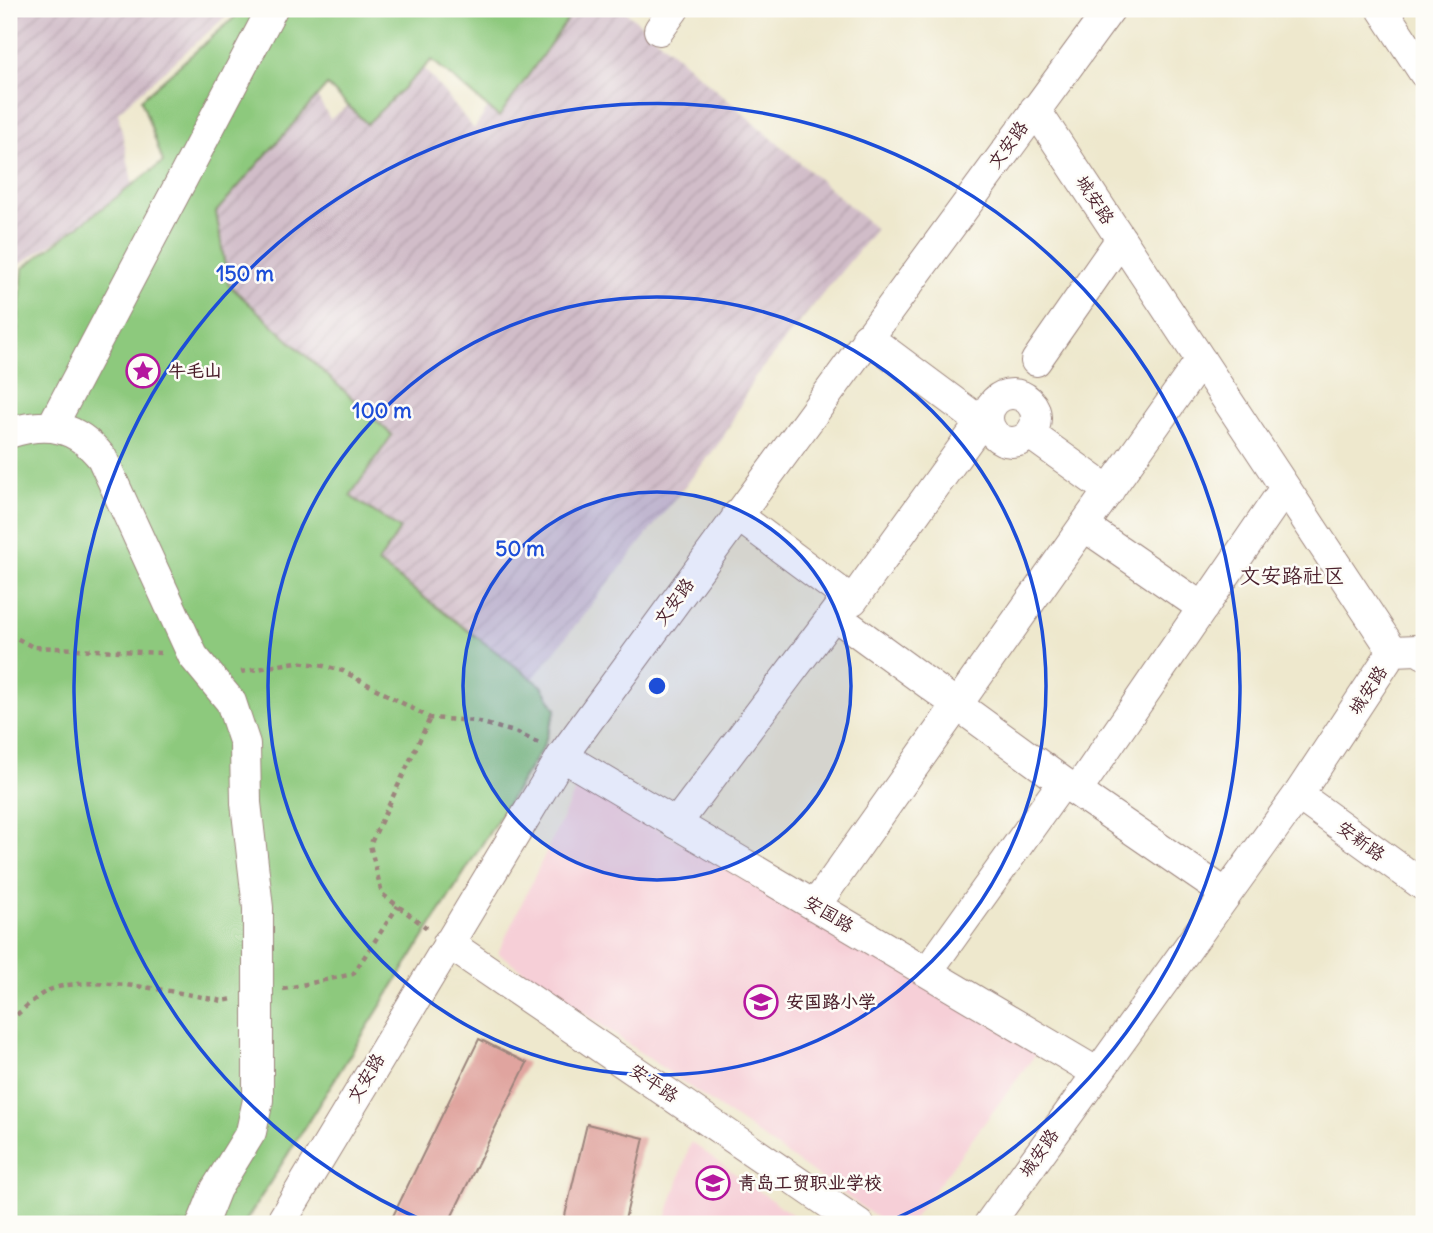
<svg xmlns="http://www.w3.org/2000/svg" width="1433" height="1233" viewBox="0 0 1433 1233" font-family="Delius,'LXGW WenKai TC',sans-serif">
	<style>
		.built { fill: #f6cfd7 }
		.industrial { fill: url(#industrial-furrows) }
		.park { fill: #8dc97d; stroke: #6c7454; stroke-width: 2 }
		.building { fill: #e0a49f }
		.lines { fill: none; stroke-linecap: round; stroke-linejoin: round }
		.minor-casing { stroke: #9c847c; stroke-width: 32 }
		.path { stroke: #9c847c; stroke-width: 4.5; stroke-dasharray: 5 5; stroke-linecap: butt }
		.minor { stroke: #fff; stroke-width: 30 }
		.ring { fill: none; stroke: #1d4ed8; stroke-width: 3.5 }
		.labels { text-anchor: middle; stroke-width: 5; stroke-linejoin: round; paint-order: stroke }
		.street-label { font-size: 18px; fill: #4a1f2b; stroke: #fdfcf7 }
		.poi-label { font-size: 18px; font-weight: bold; fill: #4a1f2b; stroke: #fdfcf7; text-anchor: start }
		.quarter-label { font-size: 21px; fill: #4a1f2b; stroke: #fdfcf7 }
		.centre { fill: #1d4ed8; stroke: #fdfcf7; stroke-width: 3.5 }
		.ring-label { font-size: 21px; text-anchor: middle; font-weight: bold; fill: #1d4ed8; stroke: #fdfcf7; stroke-width: 5; stroke-linejoin: round; paint-order: stroke }
	</style>
	<defs>
		<pattern id="industrial-furrows" width="10" height="10" patternUnits="userSpaceOnUse" patternTransform="scale(1.75)"><rect width="10" height="10" fill="#d1bdc9"/><path d="M-1 1l2-2M0 10L10 0M9 11l2-2" fill="none" stroke="#b5a2ad"/></pattern>
	</defs>
	<rect width="100%" height="100%" fill="#fdfcf7"/>
	<filter id="ink" filterUnits="userSpaceOnUse"><feTurbulence type="fractalNoise" baseFrequency=".0143" numOctaves="2"/><feDisplacementMap in="SourceGraphic" scale="14" xChannelSelector="R" yChannelSelector="G"/><feConvolveMatrix kernelMatrix="1 2 1 2 8 2 1 2 1" color-interpolation-filters="sRGB"/></filter>
	<filter id="wash" filterUnits="userSpaceOnUse"><feTurbulence type="fractalNoise" baseFrequency=".00686" numOctaves="4" result="noise"/><feDisplacementMap in="SourceGraphic" scale="28" xChannelSelector="R" yChannelSelector="G"/><feGaussianBlur stdDeviation="1.57" result="paint"/><feColorMatrix in="noise" values="0 0 0 0 0 0 0 0 0 0 0 0 0 0 0 0 0 1.4 0 .05"/><feComposite in="paint" operator="in"/></filter>
	<g filter="url(#wash)">
		<rect width="100%" height="100%" fill="#eee8cd"/>
		<path class="built" d="M 579,783 L 1038,1051 L 909,1224 L 886,1224 L 498,953 Z
			M 691,1142 L 805,1224 L 664,1224 Z"/>
		<path class="industrial" d="M 9,9 L 234,9 L 118,112 L 134,191 L 9,271 Z
			M 553,9 L 623,9 L 876,229 L 754,378 L 723,438 L 518,698 L 343,576 L 169,266 L 295,59 L 330,119 L 415,57 L 474,129 Z"/>
		<path class="park" d="M 244,9 L 575,9 L 499,117 L 432,60 L 367,124 L 327,85 L 216,212 L 228,284 L 392,435 L 350,496 L 400,529 L 378,563 L 542,686 L 556,709 L 543,747 L 244,1224 L 9,1224 L 9,369 L 15,357 L 23,268 L 163,162 L 141,99 Z"/>
		<g id="blocks">
			<path class="building" d="M 479,1039 L 527,1063 L 448,1224 L 405,1224 L 392,1218 Z
				M 587,1124 L 644,1138 L 624,1224 L 563,1224 Z"/>
		</g>
	</g>
	<g filter="url(#ink)">
		<use href="#blocks" fill-opacity="0" stroke="#9c847c" stroke-width="2"/>
		<g class="lines">
			<defs>
				<path id="minor" d="M 1382,9 L 1424,73
					M 659,30 L 674,9
					M 867,337 L 981,422
					M 1036,361 L 1121,239
					M988 418a24 24 0 1 1 48 0a24 24 0 1 1-48 0Z
					M 52,426 L 272,9
					M 9,433 C 47,421 76,425 102,458 L 193,656 L 231,702 L 245,744 L 246,803 L 258,908 L 258,1100 L 251,1132 L 216,1189 L 202,1224
					M 1030,434 L 1109,491
					M 737,515 L 847,597
					M 1084,526 L 1203,608
					M 834,615 L 1063,782 L 1226,894
					M 1393,651 L 1418,650 L 1424,654
					M 562,756 L 1096,1072
					M 1077,791 L 1285,488
					M 1298,795 L 1424,886
					M 676,824 L 847,597 L 853,600 L 989,411
					M 815,906 L 1201,360
					M 448,943 L 859,1224
					M 927,972 L 1063,782
					M 280,1224 L 562,756 L 1110,9
					M 989,1224 L 1298,795 L 1393,651 L 1035,109"/>
			</defs>
			<use href="#minor" class="minor-casing"/>
			<path class="path" d="M 1012,393 L 1021,381
				M 9,634 L 33,647 L 162,653
				M 241,672 L 296,662 L 320,665 L 343,671 L 430,718 L 475,721 L 518,733 L 539,744
				M 427,928 L 382,894 L 370,845 L 430,718
				M 283,989 L 353,974 L 398,906
				M 9,1021 C 21,1012 34,998 47,991 C 87,972 180,993 223,1001 L 233,999"/>
			<use href="#minor" class="minor"/>
		</g>
	</g>
	<circle cx="657" cy="686" r="194" fill="#1d4ed8" fill-opacity=".12"/>
	<g class="ring">
		<circle cx="657" cy="686" r="194"/>
		<circle cx="657" cy="686" r="389"/>
		<path d="M429 1223A583 583 0 1 1 885 1223"/>
	</g>
	<defs>
		<symbol id="sight-ring" viewBox="-11 -11 22 22"><circle r="9.5" fill="#fdfcf7" stroke="#b5179e" stroke-width="1.5"/><path d="M0-6L1.8-2.2L6-1.7L2.9 1.2L3.7 5.4L0 3.3L-3.7 5.4L-2.9 1.2L-6-1.7L-1.8-2.2Z" fill="#b5179e"/></symbol>
		<symbol id="school-ring" viewBox="-11 -11 22 22"><circle r="9.5" fill="#fdfcf7" stroke="#b5179e" stroke-width="1.5"/><path d="M0-5L7-2L0 1L-7-2ZM-4 1L0 2.5L4 1V4Q0 6-4 4Z" fill="#b5179e"/></symbol>
	</defs>
	<g fill-rule="evenodd">
		<use href="#sight-ring" x="124" y="352" width="38" height="38"/>
		<use href="#school-ring" x="742" y="983" width="38" height="38"/>
		<use href="#school-ring" x="694" y="1164" width="38" height="38"/>
	</g>
	<g class="labels">
		<g class="street-label">
			<text transform="translate(1008 145) rotate(-54)" y="6">文安路</text>
			<text transform="translate(1095 200) rotate(57)" y="6">城安路</text>
			<text transform="translate(674 602) rotate(-54)" y="6">文安路</text>
			<text transform="translate(1368 690) rotate(-57)" y="6">城安路</text>
			<text transform="translate(1361 841) rotate(36)" y="6">安新路</text>
			<text transform="translate(829 914) rotate(31)" y="6">安国路</text>
			<text transform="translate(366 1078) rotate(-59)" y="6">文安路</text>
			<text transform="translate(654 1083) rotate(34)" y="6">安平路</text>
			<text transform="translate(1039 1153) rotate(-55)" y="6">城安路</text>
		</g>
		<g class="poi-label">
			<text x="168" y="377">牛毛山</text>
			<text x="786" y="1008">安国路小学</text>
			<text x="738" y="1189">青岛工贸职业学校</text>
		</g>
		<g class="quarter-label">
			<text x="1292" y="583">文安路社区</text>
		</g>
	</g>
	<circle cx="657" cy="686" r="10" class="centre"/>
	<g class="ring-label">
		<text x="245" y="281">150 m</text>
		<text x="382" y="418">100 m</text>
		<text x="520" y="556">50 m</text>
	</g>
	<rect width="1433" height="1233" fill="none" stroke="#fdfcf7" stroke-width="35"/>
</svg>
